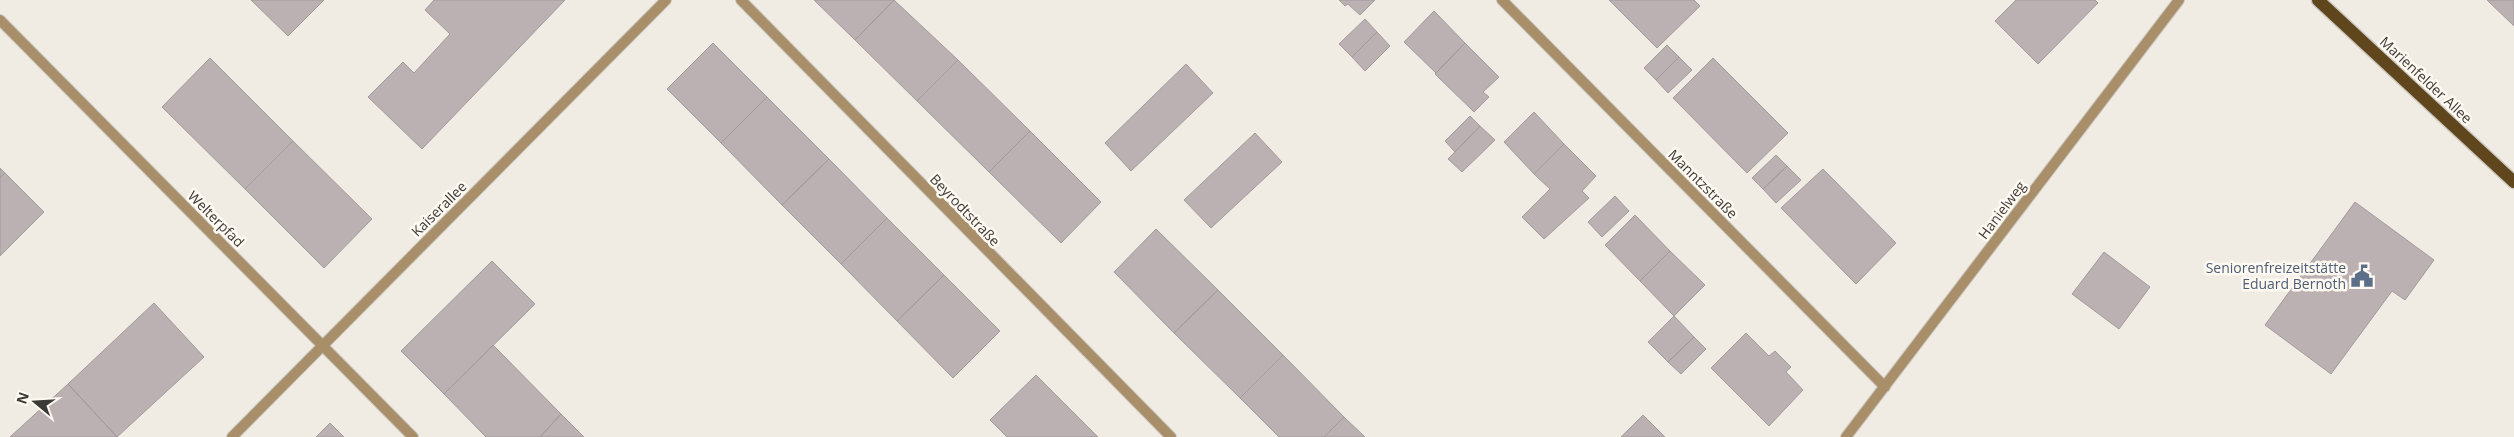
<svg xmlns="http://www.w3.org/2000/svg" width="2514" height="437" viewBox="0 0 2514 437" font-family="'Open Sans',sans-serif">
	<style>
		.building { fill: #bbb1b3; stroke: #a39a9c }
		.lines { fill: none; stroke-linecap: round; stroke-linejoin: round }
		.street-casing { stroke: #ccc8c1; stroke-width: 12 }
		.primary-casing { stroke: #ccc8c1; stroke-width: 15 }
		.street { stroke: #a88f6a; stroke-width: 10 }
		.primary { stroke: #60461c; stroke-width: 12 }
		.labels { text-anchor: middle; stroke-width: 5; stroke-linejoin: round; paint-order: stroke }
		.street-label { font-size: 14px; fill: #3c3a37; stroke: #fef9f1 }
		.service-label { font-size: 14px; fill: #4e5e75; stroke: #fef9f1; text-anchor: end }
	</style>
	<rect width="100%" height="100%" fill="#f0ece4"/>
	<path class="building" d="M 251,0 L 324,0 L 288,36 Z
		M 434,0 L 565,0 L 422,149 L 368,97 L 403,62 L 414,73 L 450,34 L 425,10 Z
		M 814,0 L 894,0 L 855,40 Z
		M 894,0 L 958,60 L 917,101 L 855,40 Z
		M 1339,0 L 1375,0 L 1360,15 L 1348,4 L 1345,6 Z
		M 1609,0 L 1694,0 L 1700,6 L 1657,48 Z
		M 2016,0 L 2095,0 L 2098,3 L 2038,64 L 1995,21 Z
		M 2487,0 L 2514,0 L 2514,26 Z
		M 1434,11 L 1465,43 L 1436,73 L 1404,42 Z
		M 1365,19 L 1377,32 L 1352,57 L 1339,44 Z
		M 1377,32 L 1390,46 L 1365,71 L 1352,57 Z
		M 713,43 L 767,97 L 721,143 L 667,89 Z
		M 1465,43 L 1499,77 L 1483,92 L 1489,97 L 1474,112 L 1435,74 Z
		M 1667,45 L 1679,57 L 1656,80 L 1644,68 Z
		M 1679,57 L 1692,70 L 1668,93 L 1656,80 Z
		M 210,58 L 293,141 L 245,189 L 162,107 Z
		M 1713,58 L 1788,133 L 1747,173 L 1673,98 Z
		M 958,60 L 1030,131 L 989,172 L 917,101 Z
		M 1186,64 L 1213,93 L 1131,171 L 1105,143 Z
		M 767,97 L 829,159 L 782,205 L 721,143 Z
		M 1534,112 L 1564,144 L 1534,174 L 1504,142 Z
		M 1470,116 L 1480,126 L 1455,152 L 1445,141 Z
		M 1480,126 L 1495,140 L 1462,172 L 1448,159 Z
		M 1030,131 L 1101,202 L 1061,243 L 989,172 Z
		M 1255,133 L 1282,162 L 1211,228 L 1184,200 Z
		M 293,141 L 372,219 L 324,268 L 245,189 Z
		M 1564,144 L 1596,176 L 1582,191 L 1589,198 L 1544,239 L 1522,217 L 1550,189 L 1534,174 Z
		M 1776,155 L 1787,166 L 1763,189 L 1752,178 Z
		M 829,159 L 887,218 L 841,264 L 782,205 Z
		M 1787,166 L 1801,180 L 1776,203 L 1763,189 Z
		M 0,168 L 5,173 L 0,178 Z
		M 1823,169 L 1896,243 L 1856,284 L 1781,208 Z
		M 5,173 L 44,212 L 0,256 L 0,178 Z
		M 1615,196 L 1629,211 L 1602,237 L 1588,222 Z
		M 2355,202 L 2434,260 L 2405,300 L 2392,291 L 2331,374 L 2265,325 Z
		M 1635,215 L 1670,251 L 1640,281 L 1605,245 Z
		M 887,218 L 944,275 L 897,321 L 841,264 Z
		M 1156,229 L 1218,290 L 1174,333 L 1114,272 Z
		M 1670,251 L 1705,285 L 1674,316 L 1640,281 Z
		M 2104,252 L 2150,287 L 2119,329 L 2072,294 Z
		M 492,261 L 535,304 L 444,394 L 401,351 Z
		M 944,275 L 1000,331 L 953,378 L 897,321 Z
		M 1218,290 L 1283,355 L 1240,398 L 1174,333 Z
		M 154,303 L 204,357 L 117,437 L 68,384 Z
		M 1674,316 L 1694,337 L 1668,362 L 1648,342 Z
		M 1746,333 L 1769,356 L 1775,351 L 1791,367 L 1786,372 L 1803,390 L 1769,426 L 1711,368 Z
		M 1694,337 L 1706,349 L 1681,374 L 1668,362 Z
		M 493,345 L 561,414 L 540,437 L 486,437 L 444,394 Z
		M 1283,355 L 1344,417 L 1324,437 L 1279,437 L 1240,398 Z
		M 1036,375 L 1098,437 L 1007,437 L 990,420 Z
		M 68,384 L 117,437 L 10,437 Z
		M 561,414 L 584,437 L 540,437 Z
		M 1643,415 L 1665,437 L 1621,437 Z
		M 1344,417 L 1365,437 L 1324,437 Z
		M 330,423 L 344,437 L 316,437 Z"/>
	<g class="lines">
		<defs>
			<path id="street" d="M 741,0 L 1171,437
				M 1502,0 L 1885,387
				M 0,20 L 413,437
				M 232,437 L 666,0
				M 1846,437 L 2179,0"/>
			<path id="primary" d="M 2318,0 L 2514,182"/>
		</defs>
		<use href="#street" class="street-casing"/>
		<use href="#primary" class="primary-casing"/>
		<use href="#street" class="street"/>
		<use href="#primary" class="primary"/>
	</g>
	<defs>
		<symbol id="civic-bare" viewBox="-9 -9 18 18"><path d="M-.6-6.5H3V-4.5H.6V-3L4-1V1h2V6H-6V1h2V-1L-.6-3ZM-1.2 2.5V6h2.4V2.5Z" fill="#5c6f8a" stroke="#fef9f1" stroke-width="2.5" paint-order="stroke"/></symbol>
	</defs>
	<g fill-rule="evenodd">
		<use href="#civic-bare" x="2346" y="260" width="32" height="32"/>
	</g>
	<g class="labels">
		<g class="street-label">
			<text transform="translate(2426 80) rotate(43)" y="5">Marienfelder Allee</text>
			<text transform="translate(1703 184) rotate(45)" y="5">Manntzstraße</text>
			<text transform="translate(439 209) rotate(-45)" y="5">Kaiserallee</text>
			<text transform="translate(965 210) rotate(46)" y="5">Beyrodtstraße</text>
			<text transform="translate(2002 210) rotate(-53)" y="5">Hanielweg</text>
			<text transform="translate(216 219) rotate(45)" y="5">Welterpfad</text>
		</g>
		<g class="service-label">
			<text x="2346" y="273">Seniorenfreizeitstätte<tspan x="2346" dy="16">Eduard Bernoth</tspan></text>
		</g>
	</g>
	<g transform="translate(35 402) rotate(288)" stroke="#fef9f1" stroke-width="4" paint-order="stroke">
	<path d="M0-4L9 19L0 12L-9 19Z" fill="#3c3a37"/>
	<text y="-8" font-size="14" font-weight="bold" text-anchor="middle" fill="#3c3a37">N</text>
	</g>
</svg>
